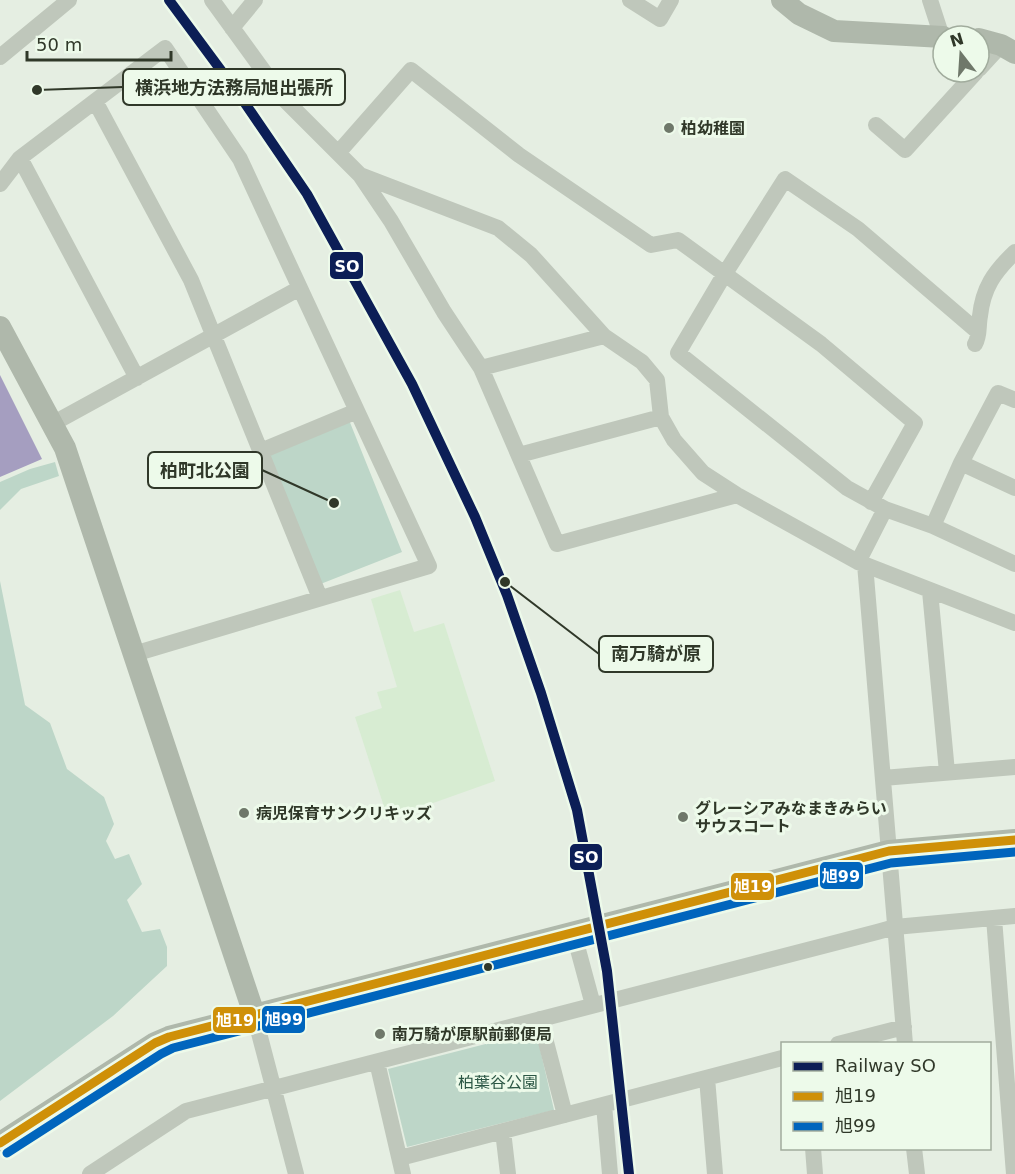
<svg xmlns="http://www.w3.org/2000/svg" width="1015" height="1174" viewBox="0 0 1015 1174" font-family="'DejaVu Sans','Noto Sans JP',sans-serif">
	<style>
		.green { fill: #bdd6c8 }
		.plaza { fill: #d7ecd2 }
		.water { fill: #a59ec0 }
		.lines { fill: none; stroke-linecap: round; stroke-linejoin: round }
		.street { stroke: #bfc7bb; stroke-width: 16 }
		.secondary { stroke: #afb8ab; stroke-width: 22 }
		.bus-1-casing { stroke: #edfaea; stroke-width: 14 }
		.bus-2-casing { stroke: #edfaea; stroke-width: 14 }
		.bus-1 { stroke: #cf9008; stroke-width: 9 }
		.bus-2 { stroke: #0065bd; stroke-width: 9 }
		.rail-1-casing { stroke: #edfaea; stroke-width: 15 }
		.rail-1 { stroke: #0c1e56; stroke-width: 10 }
		.poi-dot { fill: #6f786a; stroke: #edfaea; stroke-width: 2 }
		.bus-dot { fill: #303829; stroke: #edfaea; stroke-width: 2 }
		.labels { text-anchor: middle; stroke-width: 6; stroke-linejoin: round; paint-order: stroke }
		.poi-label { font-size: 16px; font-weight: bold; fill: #303829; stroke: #edfaea; text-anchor: start }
		.park-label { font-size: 16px; fill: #2c5745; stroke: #edfaea }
		.leader { fill: none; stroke: #303829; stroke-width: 2 }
		.callout-dot { fill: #303829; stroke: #edfaea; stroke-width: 2 }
		.callout { fill: #edfaea; stroke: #303829; stroke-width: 2 }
		.callout-label { font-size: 18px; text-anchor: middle; font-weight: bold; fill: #303829 }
		.line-badge { stroke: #edfaea; stroke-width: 2 }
		.badge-label { font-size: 16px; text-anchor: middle; font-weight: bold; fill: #fff }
	</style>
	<rect width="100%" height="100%" fill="#e5eee2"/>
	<path class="green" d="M 349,420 L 402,552 L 318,585 L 265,454 Z
		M 55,462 L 59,476 L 21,489 L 0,510 L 0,482 L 30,469 Z
		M 0,581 L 25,705 L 50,723 L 67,769 L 104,797 L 114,824 L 106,841 L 115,859 L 129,854 L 142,884 L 127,900 L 142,932 L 160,929 L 167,947 L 167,966 L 113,1016 L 0,1101 Z
		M 536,1031 L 554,1110 L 407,1147 L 388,1069 Z"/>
	<path class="plaza" d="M 400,590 L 414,632 L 444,623 L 495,781 L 391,818 L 387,816 L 355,717 L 382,708 L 377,692 L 397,687 L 371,599 Z"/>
	<path class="water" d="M 0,375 L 42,459 L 0,477 Z"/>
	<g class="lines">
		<path class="street" d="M 212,0 L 283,98 L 360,175 L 498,228 L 531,255 L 604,336 L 642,362 L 657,380 L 661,417 L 674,440 L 703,473 L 737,495 L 858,562 L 1015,623
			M 630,0 L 660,19 L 671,0
			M 930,0 L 942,37
			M 232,28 L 255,0
			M 0,57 L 69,0
			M 979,69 L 1001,45
			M 95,101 L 191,280 L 320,598
			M 876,125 L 905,150 L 976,72
			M 338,153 L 411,70 L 519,155 L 651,245 L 678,240 L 821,344 L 915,423 L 871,502
			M 20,158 L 137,378
			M 360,175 L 391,221 L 444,312 L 481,368 L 557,544 L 737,495
			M 0,184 L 20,158 L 165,48 L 240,159 L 429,566 L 134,654
			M 977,331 L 858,229 L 785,179 L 724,275 L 678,353 L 847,488 L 885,509 L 933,526 L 1015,564
			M 975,344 C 980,336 978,325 980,316 C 983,288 994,272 1015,252
			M 481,368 L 604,336
			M 52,424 L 300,288
			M 261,451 L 357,411
			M 519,455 L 661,417
			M 961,463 L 1015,488
			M 933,526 L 961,463 L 998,393 L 1015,400
			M 858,562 L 885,509
			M 865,564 L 905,1044
			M 930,591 L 947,772
			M 883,778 L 1015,767
			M 994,918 L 1014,1174
			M 573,931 L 593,1005
			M 254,1014 L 296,1174
			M 540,1019 L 565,1115
			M 838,1044 L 904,1027
			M 377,1062 L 403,1174
			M 707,1078 L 715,1174
			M 604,1105 L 610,1174
			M 503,1131 L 508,1174
			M 813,1148 L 815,1174
			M 914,1148 L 917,1174
			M 400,1158 L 782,1058
			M 90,1174 L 186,1111 L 877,932 L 895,927 L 1015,916"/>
		<path class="secondary" d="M 782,0 L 799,14 L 834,31 L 943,37
			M 979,39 L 1001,45 L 1015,53
			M 0,327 L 65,448 L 254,1014
			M 0,1143 L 155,1043 L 169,1037 L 889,851 L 1015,840"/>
		<defs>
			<path id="bus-1" d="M 0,1143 L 155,1043 L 169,1037 L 889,851 L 1015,840"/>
			<path id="bus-2" d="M 7,1153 L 161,1054 L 173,1048 L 891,863 L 1015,852"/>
		</defs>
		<use href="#bus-1" class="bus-1-casing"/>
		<use href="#bus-2" class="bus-2-casing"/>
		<use href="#bus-1" class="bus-1"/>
		<use href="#bus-2" class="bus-2"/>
		<defs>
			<path id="rail-1" d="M 169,0 L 240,96 L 307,194 L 412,384 L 475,517 L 507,595 L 541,693 L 577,810 L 607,971 L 629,1174"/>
		</defs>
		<use href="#rail-1" class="rail-1-casing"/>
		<use href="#rail-1" class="rail-1"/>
	</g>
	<g class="poi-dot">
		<circle cx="669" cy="128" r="6"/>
		<circle cx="244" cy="813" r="6"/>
		<circle cx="683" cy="817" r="6"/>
		<circle cx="380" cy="1034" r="6"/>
	</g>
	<circle class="bus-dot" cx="488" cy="967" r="5"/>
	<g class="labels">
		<g class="poi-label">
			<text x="681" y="134">柏幼稚園</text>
			<text x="695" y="814">グレーシアみなまきみらい<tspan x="695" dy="18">サウスコート</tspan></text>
			<text x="256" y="819">病児保育サンクリキッズ</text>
			<text x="392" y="1040">南万騎が原駅前郵便局</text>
		</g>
		<g class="park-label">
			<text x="498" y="1088">柏葉谷公園</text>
		</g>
	</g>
	<path class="leader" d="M37 90L123 87M334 503L262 470M505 582L599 654"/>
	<g class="callout-dot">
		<circle cx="37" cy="90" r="6"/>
		<circle cx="334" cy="503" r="6"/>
		<circle cx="505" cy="582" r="6"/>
	</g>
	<g class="callout">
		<rect x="123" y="69" width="222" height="36" rx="6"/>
		<rect x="148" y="452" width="114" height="36" rx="6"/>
		<rect x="599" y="636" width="114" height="36" rx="6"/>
	</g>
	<g class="callout-label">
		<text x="234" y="94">横浜地方法務局旭出張所</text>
		<text x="205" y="477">柏町北公園</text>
		<text x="656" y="660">南万騎が原</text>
	</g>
	<g class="line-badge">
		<rect x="329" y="251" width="35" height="29" rx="6" fill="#0c1e56"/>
		<rect x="569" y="843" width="34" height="28" rx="6" fill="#0c1e56"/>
		<rect x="819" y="861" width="45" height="29" rx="6" fill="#0065bd"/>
		<rect x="730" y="872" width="45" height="29" rx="6" fill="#cf9008"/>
		<rect x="261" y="1005" width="45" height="29" rx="6" fill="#0065bd"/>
		<rect x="212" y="1006" width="45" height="28" rx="6" fill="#cf9008"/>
	</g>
	<g class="badge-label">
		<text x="347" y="272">SO</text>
		<text x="586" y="863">SO</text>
		<text x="841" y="882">旭99</text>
		<text x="753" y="892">旭19</text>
		<text x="284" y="1025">旭99</text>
		<text x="235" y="1026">旭19</text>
	</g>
	<rect x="781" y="1042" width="210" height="108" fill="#edfaea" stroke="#a1ac9d" stroke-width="1.5"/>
	<rect x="793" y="1062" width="30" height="9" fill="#0c1e56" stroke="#a1ac9d" stroke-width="1.5"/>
	<text x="835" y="1072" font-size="18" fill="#303829">Railway SO</text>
	<rect x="793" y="1092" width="30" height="9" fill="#cf9008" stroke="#a1ac9d" stroke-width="1.5"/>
	<text x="835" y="1102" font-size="18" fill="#303829">旭19</text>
	<rect x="793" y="1122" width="30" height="9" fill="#0065bd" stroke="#a1ac9d" stroke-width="1.5"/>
	<text x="835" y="1132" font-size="18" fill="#303829">旭99</text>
	<g transform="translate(961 54) rotate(343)"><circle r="28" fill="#edfaea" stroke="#a1ac9d" stroke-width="1.5"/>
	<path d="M0-4.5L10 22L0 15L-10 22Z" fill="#6f786a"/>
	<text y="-9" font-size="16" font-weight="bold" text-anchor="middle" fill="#303829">N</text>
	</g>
	<path d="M27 51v9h144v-9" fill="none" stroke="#303829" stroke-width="3"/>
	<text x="36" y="51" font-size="18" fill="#303829" stroke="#edfaea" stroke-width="4.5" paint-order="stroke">50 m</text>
</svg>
